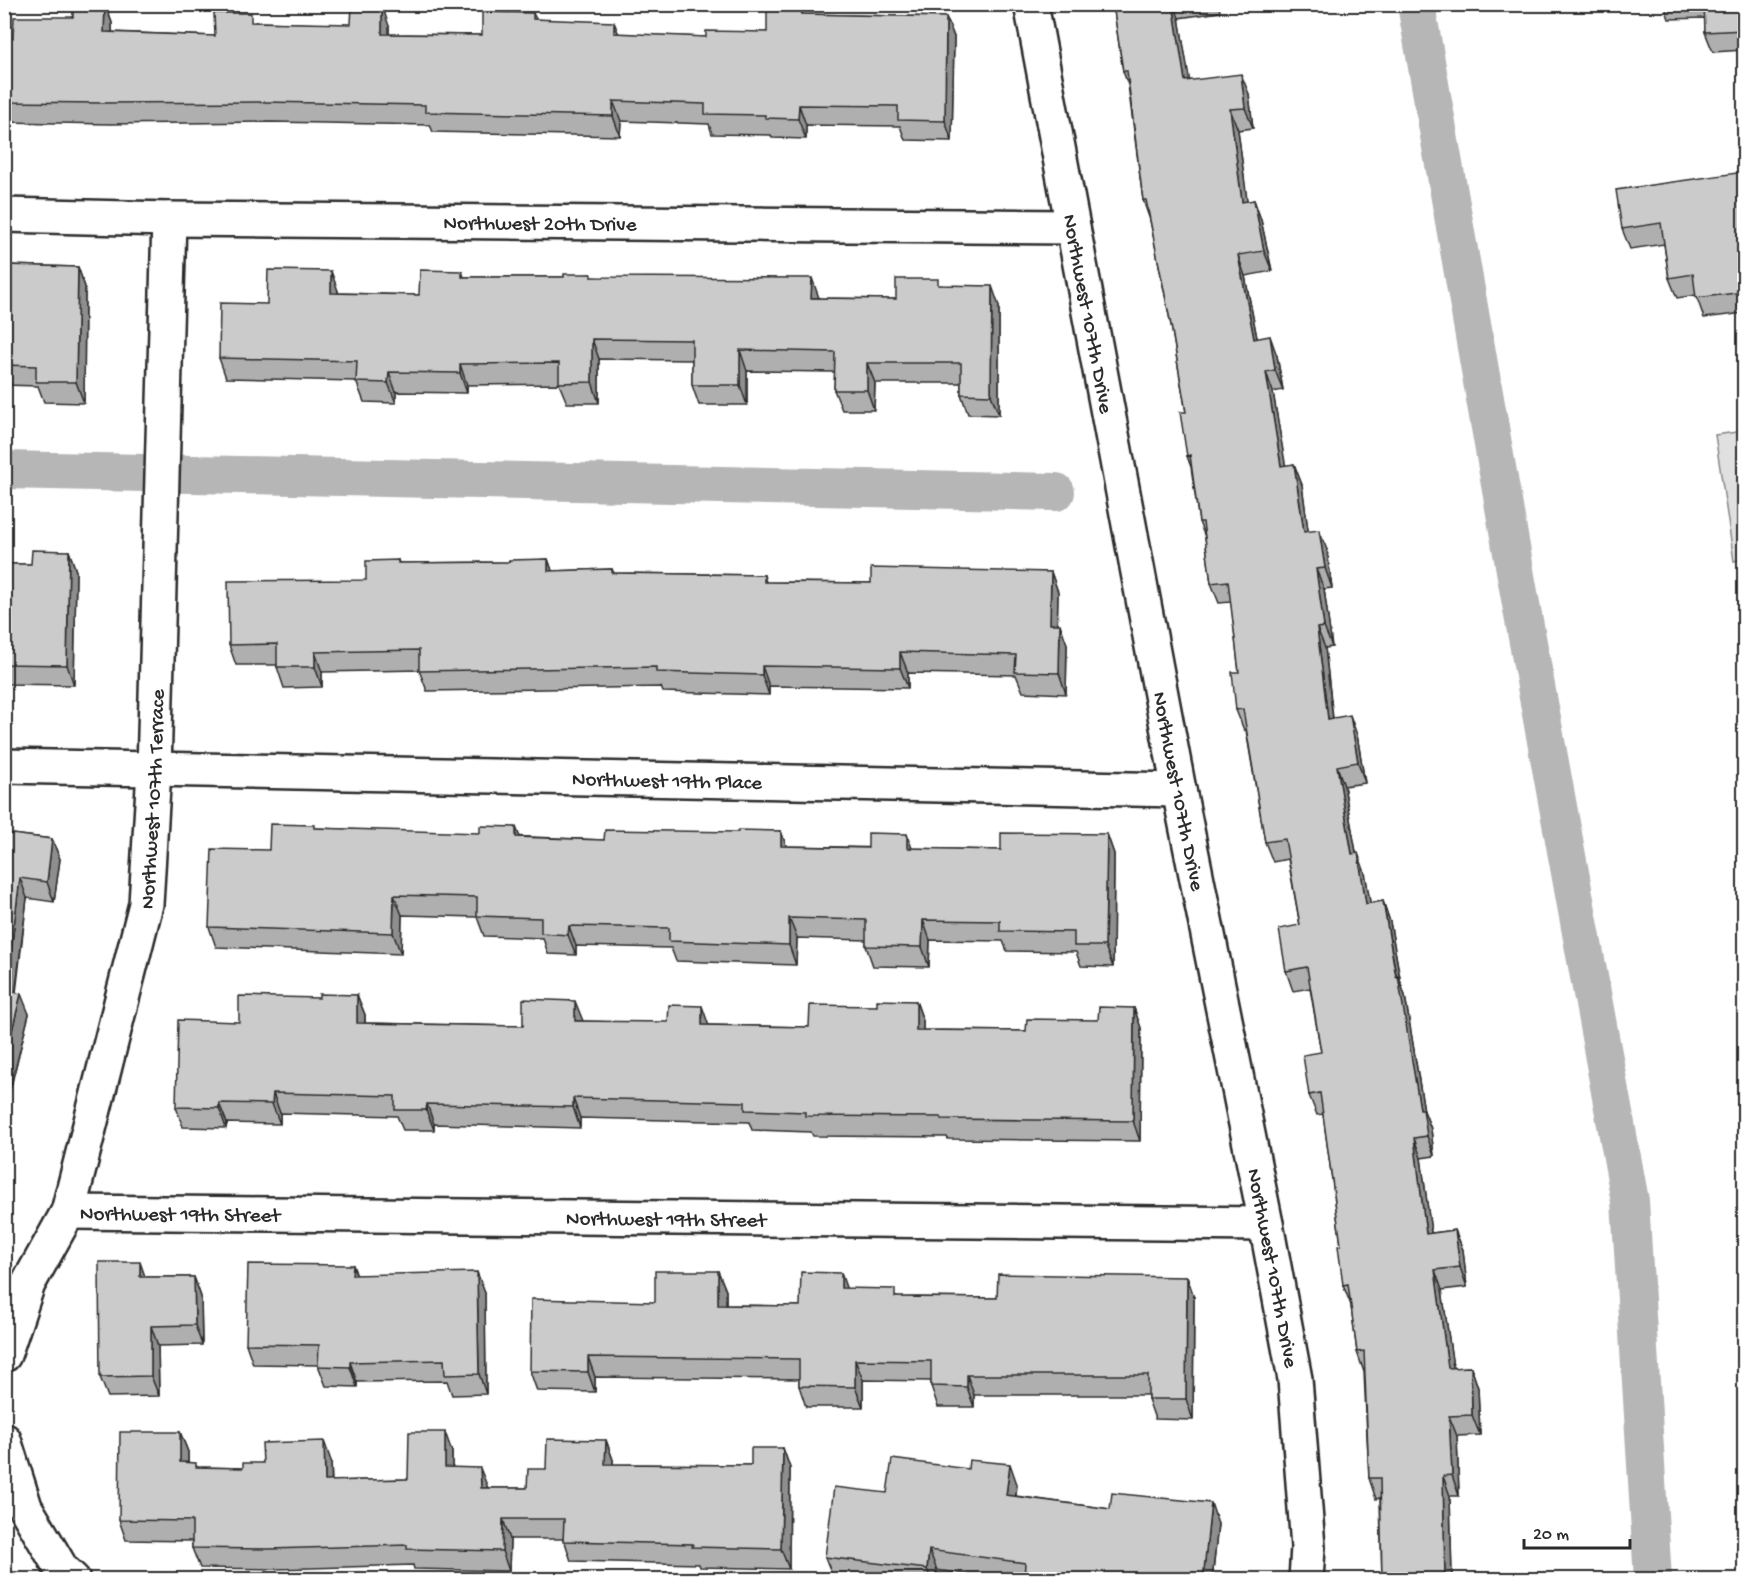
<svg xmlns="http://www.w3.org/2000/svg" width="1749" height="1584" viewBox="0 0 1749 1584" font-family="'Gochi Hand',sans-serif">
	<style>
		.pitch { fill: #e0e0e0; stroke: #868686; stroke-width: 1.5 }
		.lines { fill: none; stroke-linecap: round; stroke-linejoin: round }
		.canal { stroke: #b6b6b6; stroke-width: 38 }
		.minor-casing { stroke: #2b2b2b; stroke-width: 38 }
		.minor { stroke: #fff; stroke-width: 33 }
		.wall { fill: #afafaf; stroke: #2b2b2b; stroke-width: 1.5 }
		.shaded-wall { fill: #8e8e8e; stroke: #2b2b2b; stroke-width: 1.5 }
		.building { fill: #cbcbcb; stroke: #2b2b2b; stroke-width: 1.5 }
		.labels { text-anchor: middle; stroke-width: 4.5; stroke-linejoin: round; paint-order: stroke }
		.street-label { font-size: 21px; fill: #2b2b2b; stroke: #fff }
	</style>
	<rect width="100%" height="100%" fill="#fff"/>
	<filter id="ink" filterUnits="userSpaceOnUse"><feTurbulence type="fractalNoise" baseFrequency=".0167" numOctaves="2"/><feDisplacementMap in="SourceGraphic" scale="12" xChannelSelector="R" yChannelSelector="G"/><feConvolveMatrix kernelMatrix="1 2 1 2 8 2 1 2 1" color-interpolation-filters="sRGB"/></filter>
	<g filter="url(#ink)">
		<path class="pitch" d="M 1744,431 L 1744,559 L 1734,561 L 1715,435 Z"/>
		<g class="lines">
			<path class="canal" d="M 1416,4 L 1519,593 L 1630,1201 L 1653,1580
				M 4,470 L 1056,492"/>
			<defs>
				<g id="minor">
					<path id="s1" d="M 1031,4 L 1179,790 L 1266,1224 L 1295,1379 L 1308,1547 L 1306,1580"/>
					<path id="s2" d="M 4,215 L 169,219 L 1073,227"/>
					<path id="s3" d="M 4,766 L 1179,790"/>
					<path id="s4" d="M 68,1212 L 1266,1224"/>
					<path id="s5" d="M 4,1355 L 28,1284 L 68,1212 L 146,904 L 154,770 L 169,219"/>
					<path d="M 4,1440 L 25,1507 L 62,1570 L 73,1580"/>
				</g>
			</defs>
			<use href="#minor" class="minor-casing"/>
			<use href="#minor" class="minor"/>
		</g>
		<path class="wall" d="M 73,4 L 105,4 L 112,23 L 112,32 L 215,36 L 255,22 L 389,26 L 389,34 L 482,35 L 533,13 L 536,19 L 618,34 L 706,37 L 767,32 L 801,8 L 803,14 L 946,17 L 954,37 L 952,141 L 905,140 L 900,126 L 806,125 L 806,139 L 772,138 L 771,135 L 712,134 L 709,124 L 621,121 L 620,136 L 433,132 L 430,125 L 272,122 L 110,124 L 4,122 L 4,38 L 13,38 L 73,17 Z
			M 1113,4 L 1219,4 L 1220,12 L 1179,18 L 1189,80 L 1249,94 L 1253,128 L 1238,130 L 1247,202 L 1254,200 L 1261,220 L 1272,271 L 1245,276 L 1257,338 L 1277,356 L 1283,390 L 1273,392 L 1285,466 L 1294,464 L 1302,485 L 1308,531 L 1327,550 L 1332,588 L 1324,589 L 1332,647 L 1325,648 L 1333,718 L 1357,735 L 1365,783 L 1344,786 L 1356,853 L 1365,873 L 1370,903 L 1383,901 L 1390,922 L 1401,984 L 1405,996 L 1424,1111 L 1431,1129 L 1434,1156 L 1421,1158 L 1431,1233 L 1455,1230 L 1463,1250 L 1467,1287 L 1442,1290 L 1453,1368 L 1471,1367 L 1478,1388 L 1480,1435 L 1457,1436 L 1459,1496 L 1450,1496 L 1452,1580 L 1382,1580 L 1380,1498 L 1376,1499 L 1369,1478 L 1364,1372 L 1357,1352 L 1351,1305 L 1343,1285 L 1341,1245 L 1323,1114 L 1317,1115 L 1309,1095 L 1321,1052 L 1310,988 L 1293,991 L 1286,971 L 1300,925 L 1288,859 L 1273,862 L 1265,842 L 1246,730 L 1244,730 L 1236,710 L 1239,672 L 1231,602 L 1219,603 L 1211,583 L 1205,537 L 1199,522 L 1191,467 L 1187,456 L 1186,412 L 1171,325 L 1150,220 L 1143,200 L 1128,85 L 1123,71 Z
			M 1664,4 L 1744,4 L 1744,50 L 1713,52 L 1705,32 L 1705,18 L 1669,19 Z
			M 1744,172 L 1744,313 L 1704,318 L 1696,295 L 1677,298 L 1669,278 L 1664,244 L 1630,249 L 1622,229 Z
			M 4,265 L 78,267 L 85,287 L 84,403 L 44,402 L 38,386 L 4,385 Z
			M 462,271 L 464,277 L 564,277 L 591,274 L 592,277 L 819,298 L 896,299 L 941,285 L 999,306 L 999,415 L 968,414 L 961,394 L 961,383 L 875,383 L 874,410 L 842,410 L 834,390 L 835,372 L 747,371 L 747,405 L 699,405 L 692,385 L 692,360 L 599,359 L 599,403 L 567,403 L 559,384 L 467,385 L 467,393 L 396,392 L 396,403 L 364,402 L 356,381 L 226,378 L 219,358 L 267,304 L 338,291 L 338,293 L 419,295 Z
			M 69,551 L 76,571 L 74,685 L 4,684 L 4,564 L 31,564 Z
			M 548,559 L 552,571 L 612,569 L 614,573 L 764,575 L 766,582 L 871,583 L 1051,572 L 1058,592 L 1057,624 L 1067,644 L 1066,694 L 1023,692 L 1016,675 L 908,673 L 908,688 L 769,686 L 769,695 L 663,692 L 661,687 L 427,691 L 419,670 L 322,672 L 322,687 L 284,688 L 277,667 L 277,665 L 236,665 L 229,645 L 366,580 L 398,560 L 399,563 L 509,562 Z
			M 315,828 L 604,840 L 781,831 L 786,846 L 1001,850 L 1107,834 L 1114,854 L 1113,967 L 1081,966 L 1076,952 L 1007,951 L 1003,941 L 930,940 L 929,967 L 873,966 L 866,946 L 866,940 L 797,938 L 796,965 L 676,961 L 671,948 L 576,946 L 576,955 L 548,954 L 543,938 L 484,936 L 477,917 L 402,915 L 401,954 L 216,947 L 209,927 L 269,850 Z
			M 4,833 L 52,839 L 60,859 L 54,902 L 27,898 L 16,993 L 29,1014 L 4,1114 Z
			M 357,995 L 365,1015 L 365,1023 L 523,1026 L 583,1021 L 709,1025 L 809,1027 L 877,1006 L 916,1001 L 923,1021 L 923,1030 L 1026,1031 L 1098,1020 L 1134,1008 L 1141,1028 L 1140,1141 L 948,1139 L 947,1137 L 813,1136 L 811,1132 L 752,1130 L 749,1122 L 580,1118 L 580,1128 L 434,1124 L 434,1130 L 403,1130 L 397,1116 L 280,1113 L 280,1124 L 227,1123 L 226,1128 L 183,1127 L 176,1107 L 239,1022 L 319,998 Z
			M 353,1265 L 356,1275 L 485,1293 L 486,1394 L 452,1395 L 447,1381 L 357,1382 L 357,1387 L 326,1386 L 318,1365 L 253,1364 L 246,1344 Z
			M 718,1271 L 726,1291 L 726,1305 L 800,1306 L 846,1289 L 898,1297 L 997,1298 L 1187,1277 L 1194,1297 L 1193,1420 L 1155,1419 L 1148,1399 L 1148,1395 L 974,1395 L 974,1407 L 938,1407 L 931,1386 L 931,1381 L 863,1380 L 863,1407 L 806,1407 L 799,1386 L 799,1379 L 595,1377 L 595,1392 L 537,1391 L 530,1371 L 655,1302 Z
			M 146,1277 L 194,1277 L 201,1297 L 202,1345 L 158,1346 L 159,1396 L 108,1397 L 100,1377 Z
			M 180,1432 L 188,1452 L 188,1462 L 198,1467 L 243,1468 L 263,1463 L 331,1461 L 332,1481 L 408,1479 L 452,1452 L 452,1467 L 488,1488 L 527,1488 L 546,1469 L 606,1440 L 613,1460 L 613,1464 L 751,1465 L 783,1448 L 790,1468 L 789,1569 L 700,1567 L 699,1564 L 571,1561 L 564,1539 L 510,1539 L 509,1571 L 414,1569 L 413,1565 L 276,1569 L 200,1568 L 192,1548 L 192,1541 L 126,1540 L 119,1520 Z
			M 1017,1484 L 1016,1496 L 1218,1524 L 1212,1580 L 1008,1580 L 937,1570 L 936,1580 L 853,1580 L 833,1577 L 825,1557 L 887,1493 Z"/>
		<path class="shaded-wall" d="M 105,4 L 112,23 L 112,52 L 104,32 Z
			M 1173,4 L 1174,4 L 1179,18 L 1193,101 L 1185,81 Z
			M 382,5 L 389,26 L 389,54 L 382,34 Z
			M 946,17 L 954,37 L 952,141 L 945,121 Z
			M 614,22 L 622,42 L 614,33 Z
			M 1241,74 L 1249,94 L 1253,128 L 1245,108 Z
			M 613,101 L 621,121 L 620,136 L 613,116 Z
			M 799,105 L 806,125 L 806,139 L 798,119 Z
			M 1230,109 L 1238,130 L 1250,223 L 1242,202 Z
			M 1254,200 L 1261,220 L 1272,271 L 1264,251 Z
			M 1238,255 L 1245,276 L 1261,359 L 1254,339 Z
			M 78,267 L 85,287 L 84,403 L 76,382 Z
			M 331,271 L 338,291 L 338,313 L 331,293 Z
			M 812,278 L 819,298 L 811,298 Z
			M 992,286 L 999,306 L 999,415 L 991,395 Z
			M 1270,336 L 1277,356 L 1283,390 L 1275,370 Z
			M 592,339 L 599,359 L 599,403 L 592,382 Z
			M 740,350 L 747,371 L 747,405 L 740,385 Z
			M 867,363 L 875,383 L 874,410 L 867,390 Z
			M 460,364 L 467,385 L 467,393 L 460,373 Z
			M 389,372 L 396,392 L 396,403 L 388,383 Z
			M 1266,372 L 1273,392 L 1289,486 L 1281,466 Z
			M 1294,464 L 1302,485 L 1311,552 L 1304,532 Z
			M 1319,530 L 1327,550 L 1332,588 L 1325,568 Z
			M 69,551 L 76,571 L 74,685 L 67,665 Z
			M 548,559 L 555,579 L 548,571 Z
			M 1316,569 L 1324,589 L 1332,647 L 1324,627 Z
			M 1051,572 L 1058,592 L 1057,644 L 1050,624 Z
			M 1060,624 L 1067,644 L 1066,694 L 1059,673 Z
			M 1317,628 L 1325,648 L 1335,739 L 1328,719 Z
			M 315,652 L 322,672 L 322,687 L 315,667 Z
			M 900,652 L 908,673 L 908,688 L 900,668 Z
			M 762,666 L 769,686 L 769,695 L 762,675 Z
			M 1350,715 L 1357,735 L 1365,783 L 1358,762 Z
			M 1337,766 L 1344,786 L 1360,874 L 1352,854 Z
			M 516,827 L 524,847 L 516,837 Z
			M 781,831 L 788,851 L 781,846 Z
			M 907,834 L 914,854 L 907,848 Z
			M 1107,834 L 1114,854 L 1113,967 L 1105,946 Z
			M 52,839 L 60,859 L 54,902 L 47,882 Z
			M 1358,853 L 1365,873 L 1374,924 L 1366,904 Z
			M 20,878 L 27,898 L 13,1010 L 6,990 Z
			M 394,895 L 402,915 L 401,954 L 393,933 Z
			M 1383,901 L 1390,922 L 1401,984 L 1405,996 L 1424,1111 L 1431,1129 L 1434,1156 L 1427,1136 L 1420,1109 Z
			M 789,918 L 797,938 L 796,965 L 789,945 Z
			M 923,920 L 930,940 L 929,967 L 922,947 Z
			M 569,926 L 576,946 L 576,955 L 568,935 Z
			M 21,994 L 29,1014 L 4,1114 L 4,1063 Z
			M 357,995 L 365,1015 L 364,1043 L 357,1023 Z
			M 575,1001 L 583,1021 L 575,1021 Z
			M 916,1001 L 923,1021 L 923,1050 L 916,1030 Z
			M 702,1006 L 709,1026 L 702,1025 Z
			M 1134,1008 L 1141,1028 L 1140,1141 L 1133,1121 Z
			M 273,1093 L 280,1113 L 280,1124 L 272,1104 Z
			M 573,1098 L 580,1118 L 580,1128 L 573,1107 Z
			M 219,1103 L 227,1123 L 226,1128 L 219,1108 Z
			M 427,1104 L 434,1124 L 434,1130 L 426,1110 Z
			M 1414,1138 L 1421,1158 L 1434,1254 L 1426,1234 Z
			M 1455,1230 L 1463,1250 L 1467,1287 L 1460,1267 Z
			M 140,1262 L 147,1282 L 140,1277 Z
			M 353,1265 L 360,1285 L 352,1275 Z
			M 1435,1270 L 1442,1290 L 1456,1388 L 1448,1368 Z
			M 718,1271 L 726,1291 L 726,1325 L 718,1305 Z
			M 477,1272 L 485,1293 L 486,1394 L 479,1374 Z
			M 841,1273 L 848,1293 L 841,1288 Z
			M 194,1277 L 201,1297 L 202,1345 L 195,1325 Z
			M 1187,1277 L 1194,1297 L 1193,1420 L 1186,1399 Z
			M 151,1326 L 158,1346 L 159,1396 L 151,1376 Z
			M 588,1357 L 595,1377 L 595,1392 L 588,1372 Z
			M 855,1360 L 863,1380 L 863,1407 L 855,1387 Z
			M 350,1362 L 357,1382 L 357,1387 L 350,1367 Z
			M 1471,1367 L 1478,1388 L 1480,1435 L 1472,1415 Z
			M 967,1375 L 974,1395 L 974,1407 L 967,1387 Z
			M 1449,1416 L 1457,1436 L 1459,1496 L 1452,1475 Z
			M 180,1432 L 188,1452 L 188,1483 L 180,1462 Z
			M 445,1432 L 452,1452 L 452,1487 L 445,1467 Z
			M 606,1440 L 613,1460 L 613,1484 L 605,1464 Z
			M 324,1441 L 331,1461 L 332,1502 L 325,1481 Z
			M 783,1448 L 790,1468 L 789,1569 L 781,1549 Z
			M 1010,1464 L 1017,1484 L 1013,1515 L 1006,1495 Z
			M 480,1468 L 488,1488 L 481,1488 Z
			M 1443,1476 L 1450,1496 L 1452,1580 L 1445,1580 Z
			M 1211,1503 L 1218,1524 L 1212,1580 L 1203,1580 Z
			M 503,1519 L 510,1539 L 509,1571 L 502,1551 Z
			M 929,1550 L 937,1570 L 936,1580 L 931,1580 L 927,1569 Z"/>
		<path class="building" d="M 73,4 L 105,4 L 104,32 L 215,36 L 214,13 L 251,13 L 251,22 L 351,24 L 352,5 L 382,5 L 382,34 L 482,35 L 482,12 L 533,13 L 533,19 L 614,22 L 614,33 L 706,37 L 706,31 L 767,32 L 767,8 L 801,8 L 801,14 L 946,17 L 945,121 L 898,120 L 898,106 L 799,105 L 798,119 L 765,118 L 765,115 L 705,114 L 705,104 L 613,101 L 613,116 L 425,112 L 425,105 L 265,102 L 103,103 L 4,102 L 4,38 L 13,38 L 14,17 L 73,17 Z
			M 1113,4 L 1173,4 L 1185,81 L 1241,74 L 1245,108 L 1230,109 L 1242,202 L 1254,200 L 1264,251 L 1238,255 L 1254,339 L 1270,336 L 1275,370 L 1266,372 L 1281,466 L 1294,464 L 1304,532 L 1319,530 L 1325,568 L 1316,569 L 1324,627 L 1317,628 L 1328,719 L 1350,715 L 1358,762 L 1337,766 L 1352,854 L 1358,853 L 1366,904 L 1383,901 L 1396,977 L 1398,976 L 1420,1109 L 1423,1109 L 1427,1136 L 1414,1138 L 1426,1234 L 1455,1230 L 1460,1267 L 1435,1270 L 1448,1368 L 1471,1367 L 1472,1415 L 1449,1416 L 1452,1475 L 1443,1476 L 1445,1580 L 1382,1580 L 1380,1478 L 1369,1478 L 1364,1351 L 1357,1352 L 1348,1284 L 1343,1285 L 1338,1246 L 1341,1245 L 1320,1093 L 1309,1095 L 1303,1055 L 1321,1052 L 1307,967 L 1286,971 L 1279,929 L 1300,925 L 1285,839 L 1265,842 L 1243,709 L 1236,710 L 1232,672 L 1239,672 L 1228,581 L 1211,583 L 1203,522 L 1199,522 L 1190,455 L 1187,456 L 1180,412 L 1186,412 L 1171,325 L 1146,200 L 1143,200 L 1127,71 L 1123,71 Z
			M 1704,4 L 1744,4 L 1744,30 L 1705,32 Z
			M 1744,172 L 1744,292 L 1696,298 L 1693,274 L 1669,278 L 1661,223 L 1622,229 L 1616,190 Z
			M 4,265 L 78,267 L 76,382 L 36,382 L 36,366 L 4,365 Z
			M 268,270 L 331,271 L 331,293 L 419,295 L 420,270 L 462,271 L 462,277 L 564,277 L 564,274 L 591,274 L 591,277 L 812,278 L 811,298 L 896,299 L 896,279 L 938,279 L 938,285 L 992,286 L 991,395 L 961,394 L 961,363 L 867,363 L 867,390 L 834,390 L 835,352 L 740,350 L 740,385 L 692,385 L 692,340 L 592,339 L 592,382 L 559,383 L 559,363 L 460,364 L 460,373 L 389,372 L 388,383 L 356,382 L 357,361 L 219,358 L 220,303 L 267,304 Z
			M 32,550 L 69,551 L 67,665 L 4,664 L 4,564 L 31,564 Z
			M 548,559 L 548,571 L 612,569 L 612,573 L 764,575 L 764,582 L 871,583 L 871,568 L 1051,572 L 1050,624 L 1060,624 L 1059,673 L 1015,672 L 1016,655 L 900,652 L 900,668 L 762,666 L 762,675 L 656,672 L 656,667 L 419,671 L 419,650 L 315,652 L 315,667 L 277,667 L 277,644 L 229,645 L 228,581 L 366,580 L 366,561 L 398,560 L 398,563 L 509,562 L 509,560 Z
			M 270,824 L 314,825 L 314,828 L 480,833 L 480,826 L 516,827 L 516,837 L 604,840 L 605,830 L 738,832 L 738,830 L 781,831 L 781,846 L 868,848 L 868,833 L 907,834 L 907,848 L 1001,850 L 1001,833 L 1107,834 L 1105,946 L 1074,946 L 1074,932 L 1000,931 L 1000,921 L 923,920 L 922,947 L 866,946 L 866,920 L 789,918 L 789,945 L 669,941 L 669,928 L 569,926 L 568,935 L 541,933 L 541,918 L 477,916 L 477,897 L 394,895 L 393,933 L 209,927 L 212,849 L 269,850 Z
			M 4,833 L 52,839 L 47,882 L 20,878 L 6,990 L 21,994 L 4,1063 Z
			M 319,994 L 357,995 L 357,1023 L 523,1026 L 523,999 L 575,1001 L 575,1021 L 668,1022 L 669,1005 L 702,1006 L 702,1025 L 809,1027 L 810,1005 L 877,1006 L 877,1000 L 916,1001 L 916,1030 L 1026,1031 L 1027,1019 L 1098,1020 L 1099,1007 L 1134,1008 L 1133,1121 L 941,1119 L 941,1117 L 805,1116 L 805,1112 L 745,1110 L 745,1102 L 573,1098 L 573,1107 L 427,1104 L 426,1110 L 395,1110 L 395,1096 L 273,1093 L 272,1104 L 219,1103 L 219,1108 L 176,1107 L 178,1020 L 239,1022 L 239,996 L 319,998 Z
			M 99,1262 L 140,1262 L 140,1277 L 194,1277 L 195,1325 L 151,1326 L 151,1376 L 100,1377 Z
			M 248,1264 L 353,1265 L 352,1275 L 477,1272 L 479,1374 L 445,1375 L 444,1360 L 350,1362 L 350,1367 L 318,1366 L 319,1345 L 246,1344 Z
			M 655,1271 L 718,1271 L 718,1305 L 800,1306 L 801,1272 L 841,1273 L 841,1288 L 895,1289 L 895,1297 L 997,1298 L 998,1274 L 1187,1277 L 1186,1399 L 1148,1399 L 1148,1375 L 967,1375 L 967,1387 L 931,1386 L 931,1361 L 855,1360 L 855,1387 L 799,1386 L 799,1359 L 588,1357 L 588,1372 L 530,1371 L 531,1299 L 655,1302 Z
			M 120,1432 L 180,1432 L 180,1462 L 196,1463 L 196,1467 L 243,1468 L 243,1463 L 263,1463 L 262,1443 L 324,1441 L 325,1481 L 408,1479 L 409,1432 L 445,1432 L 445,1467 L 480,1468 L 481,1488 L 527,1488 L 528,1469 L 546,1469 L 547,1439 L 606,1440 L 605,1464 L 751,1465 L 751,1448 L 783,1448 L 781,1549 L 692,1547 L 693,1544 L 563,1541 L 564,1519 L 503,1519 L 502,1551 L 407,1549 L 407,1545 L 269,1549 L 192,1548 L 192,1521 L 119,1520 Z
			M 892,1459 L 968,1469 L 969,1460 L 1010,1464 L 1006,1495 L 1110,1509 L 1112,1493 L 1211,1503 L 1203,1580 L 1024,1580 L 1025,1563 L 929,1550 L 927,1569 L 825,1557 L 834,1487 L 887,1493 Z"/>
	</g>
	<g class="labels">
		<g class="street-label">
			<text dy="7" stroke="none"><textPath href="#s2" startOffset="536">Northwest 20th Drive</textPath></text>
			<text dy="7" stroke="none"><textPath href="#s1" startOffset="315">Northwest 107th Drive</textPath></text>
			<text dy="7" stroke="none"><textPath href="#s3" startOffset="663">Northwest 19th Place</textPath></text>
			<text dy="7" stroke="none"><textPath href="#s1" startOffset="801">Northwest 107th Drive</textPath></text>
			<text dy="7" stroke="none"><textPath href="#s5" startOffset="580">Northwest 107th Terrace</textPath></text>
			<text dy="7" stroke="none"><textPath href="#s4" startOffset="112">Northwest 19th Street</textPath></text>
			<text dy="7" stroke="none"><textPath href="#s4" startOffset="598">Northwest 19th Street</textPath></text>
			<text dy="7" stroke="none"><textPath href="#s1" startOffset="1287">Northwest 107th Drive</textPath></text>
		</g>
	</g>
	<rect width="1749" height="1584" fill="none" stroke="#fff" stroke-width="24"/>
	<rect x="12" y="12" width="1725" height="1560" fill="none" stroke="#2b2b2b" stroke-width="2" filter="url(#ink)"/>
	<path d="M1524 1539v9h106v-9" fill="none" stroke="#2b2b2b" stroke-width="3"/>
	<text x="1533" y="1539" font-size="18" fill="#2b2b2b" stroke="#ffffff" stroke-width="4.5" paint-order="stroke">20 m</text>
</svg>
